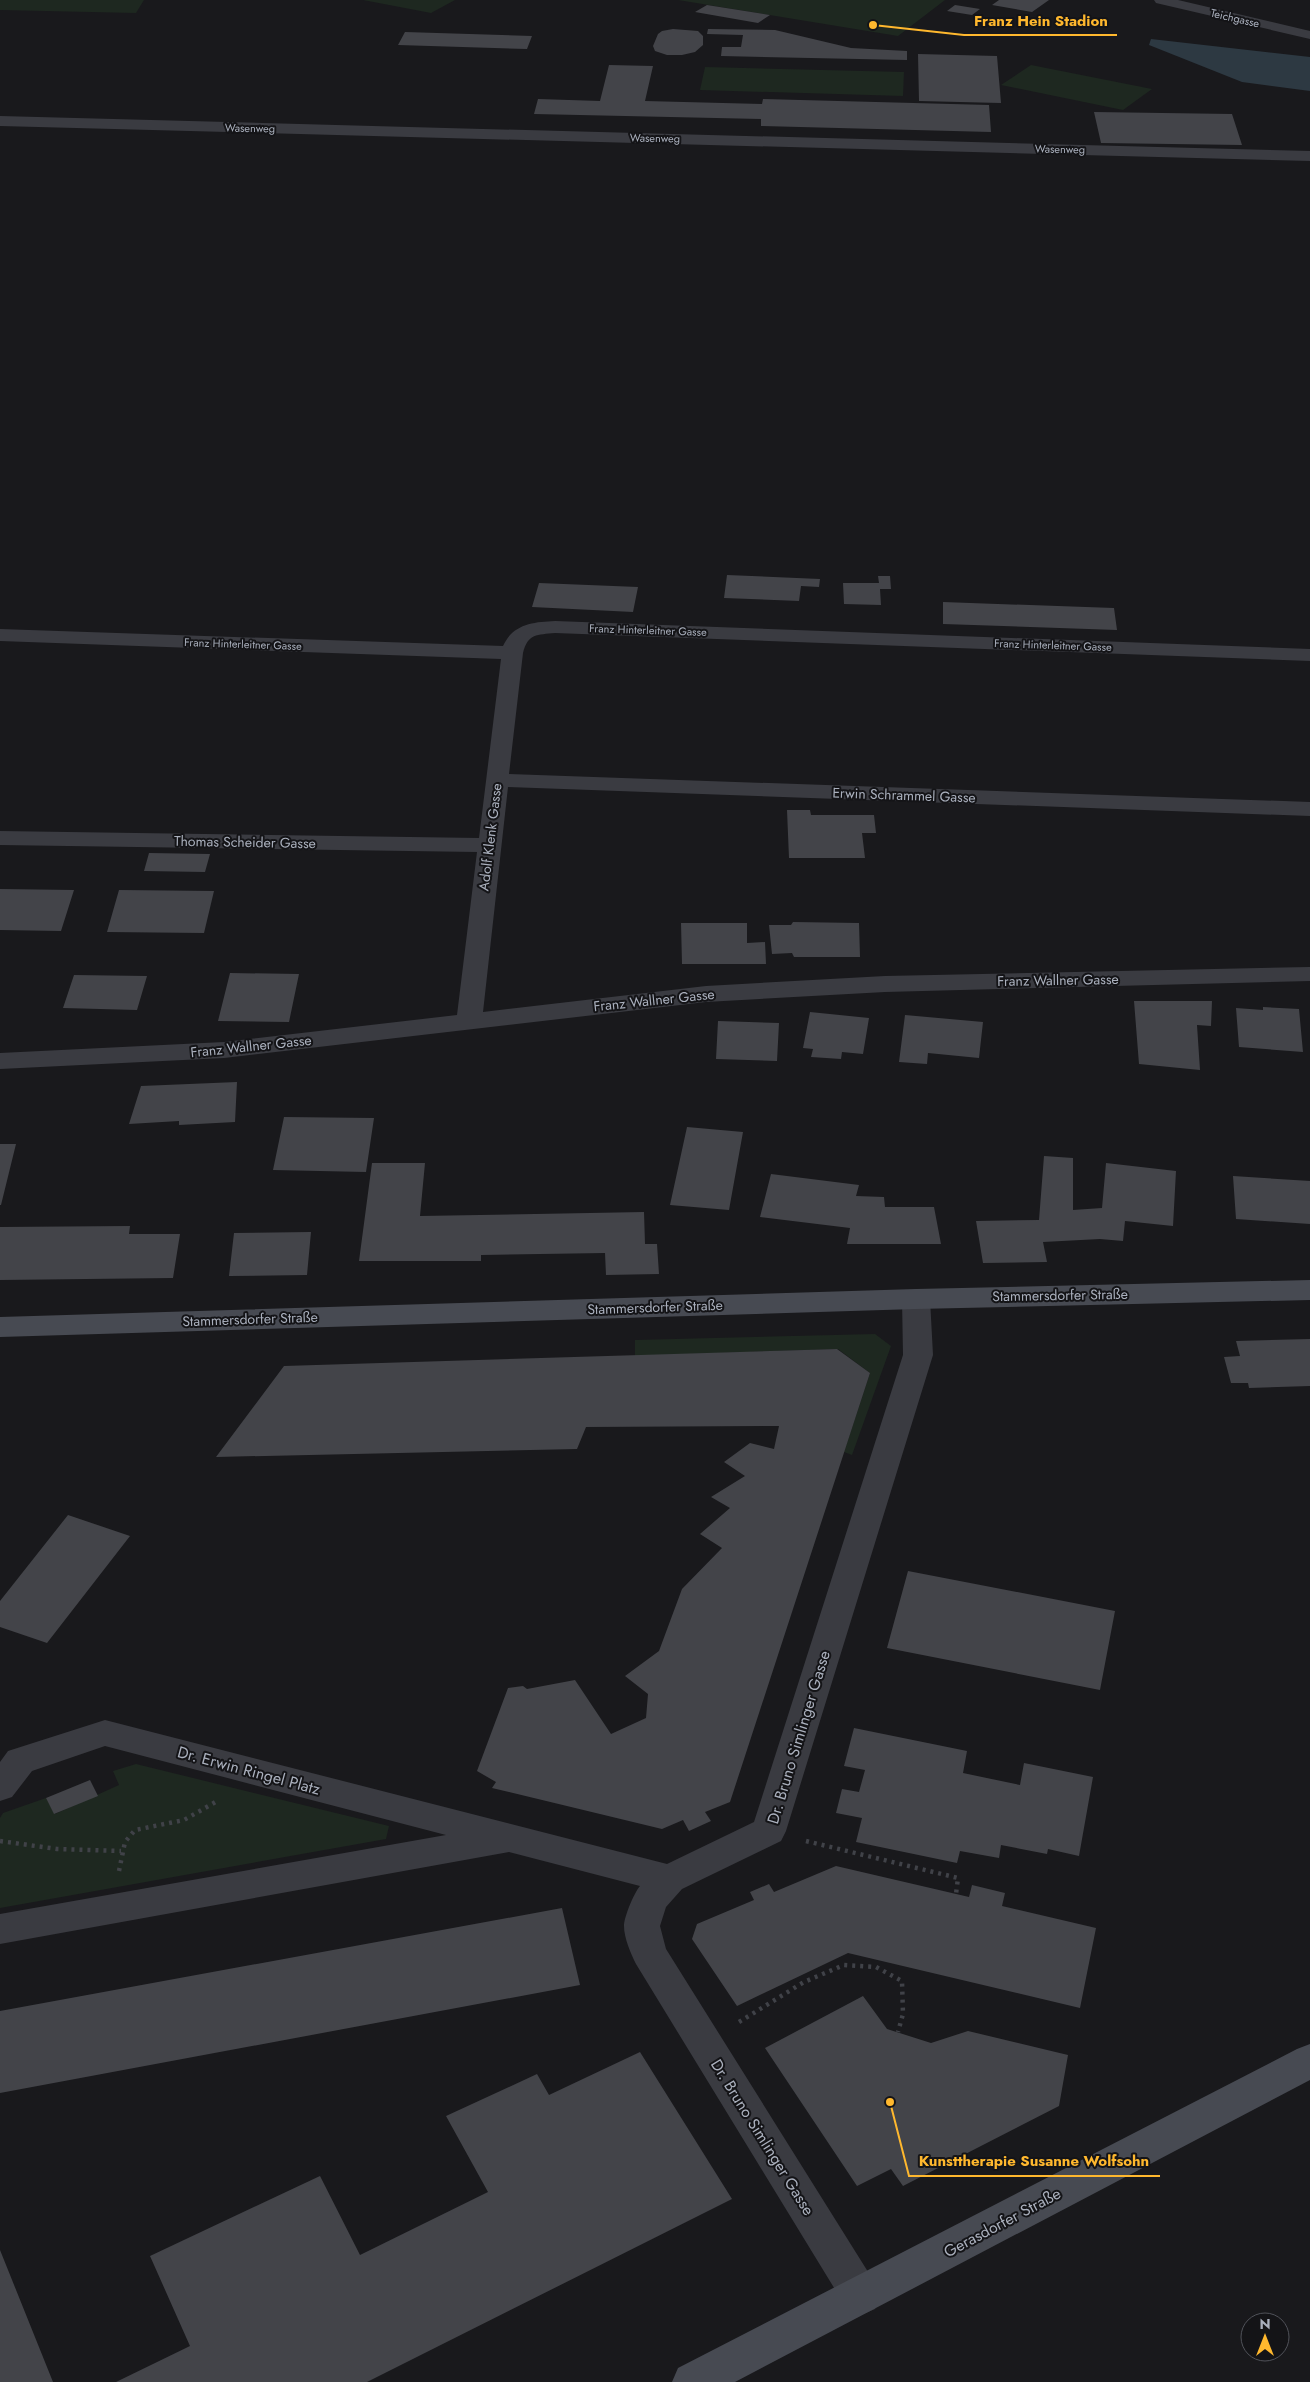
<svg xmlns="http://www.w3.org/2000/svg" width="1310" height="2382" viewBox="0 0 1310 2382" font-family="Jost,sans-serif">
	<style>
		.green { fill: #1e2820 }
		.water { fill: #2d3942 }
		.building { fill: #434449 }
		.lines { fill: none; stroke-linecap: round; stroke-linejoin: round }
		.path { stroke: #404248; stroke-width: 4.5; stroke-dasharray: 3 5; stroke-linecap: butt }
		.street { fill: #3a3b41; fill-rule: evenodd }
		.secondary { fill: #474a52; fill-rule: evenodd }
		.labels { text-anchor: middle; stroke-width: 4; stroke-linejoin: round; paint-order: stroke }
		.far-street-label { font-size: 11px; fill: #aab0bd; stroke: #141417 }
		.street-label { font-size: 14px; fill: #aab0bd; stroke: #141417 }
		.near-street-label { font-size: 16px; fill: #aab0bd; stroke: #141417 }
		.leader { fill: none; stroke: #ffb82e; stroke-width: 2 }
		.callout-dot { fill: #ffb82e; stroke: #141417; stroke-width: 2 }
		.callout-label { font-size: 15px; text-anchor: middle; font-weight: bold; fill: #ffb82e; stroke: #141417; stroke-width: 4; stroke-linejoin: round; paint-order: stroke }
	</style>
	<rect width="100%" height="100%" fill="#19191c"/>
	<path class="green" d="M 0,0 L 144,0 L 136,13 L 0,10 Z
		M 363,0 L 455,0 L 431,13 Z
		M 678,0 L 945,0 L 898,36 Z
		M 1031,65 L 1152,89 L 1123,110 L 1001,85 Z
		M 705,67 L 904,72 L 903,96 L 700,90 Z
		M 875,1334 L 891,1346 L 852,1455 L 844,1452 L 870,1373 L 838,1349 L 635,1356 L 635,1340 Z
		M 136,1764 L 389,1826 L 386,1839 L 0,1908 L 0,1818 L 3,1813 L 46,1798 L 55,1814 L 119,1785 L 113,1771 Z"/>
	<path class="water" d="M 1151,39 L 1310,57 L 1310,91 L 1242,82 L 1149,45 Z"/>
	<path class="building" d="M 999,0 L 1049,0 L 1032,12 L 992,5 Z
		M 707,5 L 770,15 L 758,23 L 695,12 Z
		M 955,5 L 980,9 L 972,15 L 947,11 Z
		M 673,29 L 698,31 L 703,36 L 703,45 L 695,52 L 682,55 L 667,55 L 655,51 L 653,46 L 658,34 L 662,31 Z
		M 708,29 L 775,30 L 851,48 L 907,51 L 907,60 L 721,56 L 722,47 L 741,47 L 743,35 L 707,34 Z
		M 405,32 L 532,36 L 527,49 L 398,45 Z
		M 918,54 L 997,56 L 1001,103 L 919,101 Z
		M 609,65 L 653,66 L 645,101 L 762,104 L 763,99 L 989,105 L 991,132 L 761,126 L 761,119 L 534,114 L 538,99 L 600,101 Z
		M 1094,112 L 1232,114 L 1242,145 L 1101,143 Z
		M 727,575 L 820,579 L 819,587 L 801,586 L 799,601 L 724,598 Z
		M 878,576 L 890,576 L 891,589 L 880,589 L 881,605 L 844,604 L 843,583 L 879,583 Z
		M 539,583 L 638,587 L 633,612 L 532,607 Z
		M 943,602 L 1114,608 L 1117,630 L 943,624 Z
		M 787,810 L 810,810 L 811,815 L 874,815 L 876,833 L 862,833 L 865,858 L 789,858 Z
		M 149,853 L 210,854 L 205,872 L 144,871 Z
		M 0,889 L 74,890 L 61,931 L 0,930 Z
		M 119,890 L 214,891 L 204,933 L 107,932 Z
		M 793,922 L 859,923 L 860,957 L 794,957 L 792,953 L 772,954 L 769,925 L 791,925 Z
		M 681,923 L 747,923 L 747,943 L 765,942 L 766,964 L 682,964 Z
		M 230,973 L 299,974 L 289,1022 L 218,1021 Z
		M 74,975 L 147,976 L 137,1010 L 63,1008 Z
		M 1134,1001 L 1212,1001 L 1211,1026 L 1197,1025 L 1200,1070 L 1139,1064 Z
		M 1263,1007 L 1299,1009 L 1303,1052 L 1239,1047 L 1236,1008 L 1263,1010 Z
		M 810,1012 L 869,1018 L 863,1054 L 842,1052 L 841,1059 L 811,1057 L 813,1049 L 803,1048 Z
		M 905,1015 L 983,1022 L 979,1058 L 928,1053 L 927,1064 L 899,1062 Z
		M 718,1021 L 779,1023 L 777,1061 L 716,1059 Z
		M 237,1082 L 235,1122 L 179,1125 L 179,1121 L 129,1124 L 141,1086 Z
		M 284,1117 L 374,1118 L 366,1172 L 273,1170 Z
		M 687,1127 L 743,1132 L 729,1210 L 670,1205 Z
		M 0,1144 L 16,1144 L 1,1205 L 0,1205 Z
		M 1044,1156 L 1073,1158 L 1073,1210 L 1102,1208 L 1106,1163 L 1176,1171 L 1173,1226 L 1125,1221 L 1123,1241 L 1100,1239 L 1043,1242 L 1047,1262 L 983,1263 L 976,1221 L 1039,1220 Z
		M 372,1163 L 425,1163 L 420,1216 L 644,1212 L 645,1244 L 657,1244 L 659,1274 L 606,1275 L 605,1253 L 481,1255 L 481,1261 L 359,1261 Z
		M 771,1174 L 859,1185 L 856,1196 L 884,1197 L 885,1207 L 934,1207 L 941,1244 L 847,1244 L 850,1228 L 760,1217 Z
		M 1233,1176 L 1310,1181 L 1310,1224 L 1236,1219 Z
		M 130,1226 L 129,1234 L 180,1234 L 173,1278 L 0,1280 L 0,1227 Z
		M 311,1232 L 307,1275 L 229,1276 L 234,1233 Z
		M 1310,1339 L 1310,1386 L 1249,1388 L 1248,1383 L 1231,1383 L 1224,1357 L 1240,1356 L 1236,1341 Z
		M 837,1349 L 870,1373 L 730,1802 L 705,1812 L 711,1821 L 689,1831 L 683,1820 L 662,1829 L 492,1788 L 496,1782 L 477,1771 L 508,1688 L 523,1686 L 527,1689 L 575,1680 L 611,1734 L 646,1718 L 648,1694 L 625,1676 L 659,1651 L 682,1589 L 722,1548 L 700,1534 L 730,1508 L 711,1497 L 745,1476 L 724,1462 L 750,1443 L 774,1449 L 779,1426 L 586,1427 L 577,1449 L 216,1457 L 284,1366 Z
		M 68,1515 L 130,1536 L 47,1643 L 0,1627 L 0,1601 Z
		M 908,1571 L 1115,1611 L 1100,1690 L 887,1648 Z
		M 854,1728 L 967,1751 L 963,1773 L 1020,1785 L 1024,1763 L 1093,1777 L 1079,1856 L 1048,1849 L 1047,1854 L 1001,1845 L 999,1858 L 960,1851 L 957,1863 L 856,1842 L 862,1818 L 836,1813 L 842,1789 L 859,1792 L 865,1770 L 844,1766 Z
		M 90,1780 L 98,1796 L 54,1814 L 46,1798 Z
		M 836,1866 L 969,1897 L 972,1885 L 1005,1893 L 1002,1906 L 1096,1928 L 1080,2008 L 848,1953 L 737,2006 L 692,1939 L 697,1924 L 754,1900 L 750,1892 L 769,1884 L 774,1892 Z
		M 562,1908 L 580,1985 L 0,2093 L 0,2011 Z
		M 863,1996 L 887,2029 L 931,2043 L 968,2031 L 1068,2055 L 1059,2106 L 903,2186 L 891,2169 L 857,2186 L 765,2048 Z
		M 640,2052 L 732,2199 L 367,2382 L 116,2382 L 190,2346 L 150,2256 L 320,2176 L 360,2255 L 488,2192 L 446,2116 L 537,2074 L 549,2095 Z
		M 0,2250 L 53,2382 L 0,2382 Z"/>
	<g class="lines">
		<path class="path" d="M 0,1841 L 57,1849 L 121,1851
			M 806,1841 L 958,1878 L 956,1894
			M 119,1871 L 125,1842 L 135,1830 L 184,1820 L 219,1800
			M 739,2022 L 804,1982 L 844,1965 L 876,1967 L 902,1981 L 903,2014 L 898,2032"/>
		<path class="street" d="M 1154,0 L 1178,0 L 1310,31 L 1310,39 L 1156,3 Z
			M 0,116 L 1310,151 L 1310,161 L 0,126 Z
			M 555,621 L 1310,649 L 1310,661 L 555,633 C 537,635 528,633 523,653 L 509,774 L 1310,802 L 1310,816 L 508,787 L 483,1012 L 706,986 L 885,976 L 1310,967 L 1310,981 L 885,992 L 706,1002 L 224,1058 L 0,1069 L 0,1053 L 224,1042 L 457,1015 L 477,852 L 0,845 L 0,831 L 479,838 L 501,659 L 0,641 L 0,629 L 503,646 C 513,624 533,622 555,621 Z
			M 916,1289 L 926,1292 L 930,1299 L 933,1355 L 786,1831 L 781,1841 L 682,1889 L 666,1907 L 660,1926 L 666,1949 L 875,2283 L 881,2296 L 875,2309 L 861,2315 L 847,2309 L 636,1964 C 631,1954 624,1938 624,1926 C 624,1917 634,1893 640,1886 L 509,1852 L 0,1944 L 0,1914 L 446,1835 L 105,1746 L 32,1771 L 12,1797 L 0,1801 L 0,1762 L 8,1751 L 105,1720 L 667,1864 L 754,1822 L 903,1355 L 902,1299 L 906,1292 Z"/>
		<path class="secondary" d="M 1310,1280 L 1310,1300 L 916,1309 L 0,1337 L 0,1317 L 916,1289 Z
			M 1310,2044 L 1310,2080 L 735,2382 L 672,2382 L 678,2368 L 1297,2049 Z"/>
	</g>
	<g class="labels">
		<g class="far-street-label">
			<text transform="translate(1235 18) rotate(13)" y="4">Teichgasse</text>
			<text transform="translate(250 128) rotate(1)" y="4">Wasenweg</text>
			<text transform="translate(655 138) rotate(1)" y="4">Wasenweg</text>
			<text transform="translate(1060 149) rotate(1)" y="4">Wasenweg</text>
			<text transform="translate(648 630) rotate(2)" y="4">Franz Hinterleitner Gasse</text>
			<text transform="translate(243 644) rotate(2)" y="4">Franz Hinterleitner Gasse</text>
			<text transform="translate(1053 645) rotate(2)" y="4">Franz Hinterleitner Gasse</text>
		</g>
		<g class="street-label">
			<text transform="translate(904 795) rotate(2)" y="5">Erwin Schrammel Gasse</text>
			<text transform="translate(490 837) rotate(-83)" y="5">Adolf Klenk Gasse</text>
			<text transform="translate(245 842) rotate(1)" y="5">Thomas Scheider Gasse</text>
			<text transform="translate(1058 980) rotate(-1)" y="5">Franz Wallner Gasse</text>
			<text transform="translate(654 1000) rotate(-6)" y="5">Franz Wallner Gasse</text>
			<text transform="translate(251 1046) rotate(-6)" y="5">Franz Wallner Gasse</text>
			<text transform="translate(1060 1295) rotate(-1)" y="5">Stammersdorfer Straße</text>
			<text transform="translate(655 1307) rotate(-2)" y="5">Stammersdorfer Straße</text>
			<text transform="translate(250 1319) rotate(-2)" y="5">Stammersdorfer Straße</text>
		</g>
		<g class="near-street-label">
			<text transform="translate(798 1737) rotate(-73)" y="6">Dr. Bruno Simlinger Gasse</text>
			<text transform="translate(249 1770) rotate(15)" y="6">Dr. Erwin Ringel Platz</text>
			<text transform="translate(763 2137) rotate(58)" y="6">Dr. Bruno Simlinger Gasse</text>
			<text transform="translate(1002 2222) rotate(-28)" y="6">Gerasdorfer Straße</text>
		</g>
	</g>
	<path class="leader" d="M873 25L964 35H1117M890 2102L909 2176H1160"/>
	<g class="callout-dot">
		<circle cx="873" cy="25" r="5"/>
		<circle cx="890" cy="2102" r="5"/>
	</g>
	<g class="callout-label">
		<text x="1041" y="26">Franz Hein Stadion</text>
		<text x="1034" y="2166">Kunsttherapie Susanne Wolfsohn</text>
	</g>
	<g transform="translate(1265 2337)"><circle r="24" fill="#141417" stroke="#505259"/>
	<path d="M0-4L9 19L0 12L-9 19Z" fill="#ffb82e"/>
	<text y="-8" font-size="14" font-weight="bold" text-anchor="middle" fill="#aab0bd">N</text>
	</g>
</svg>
